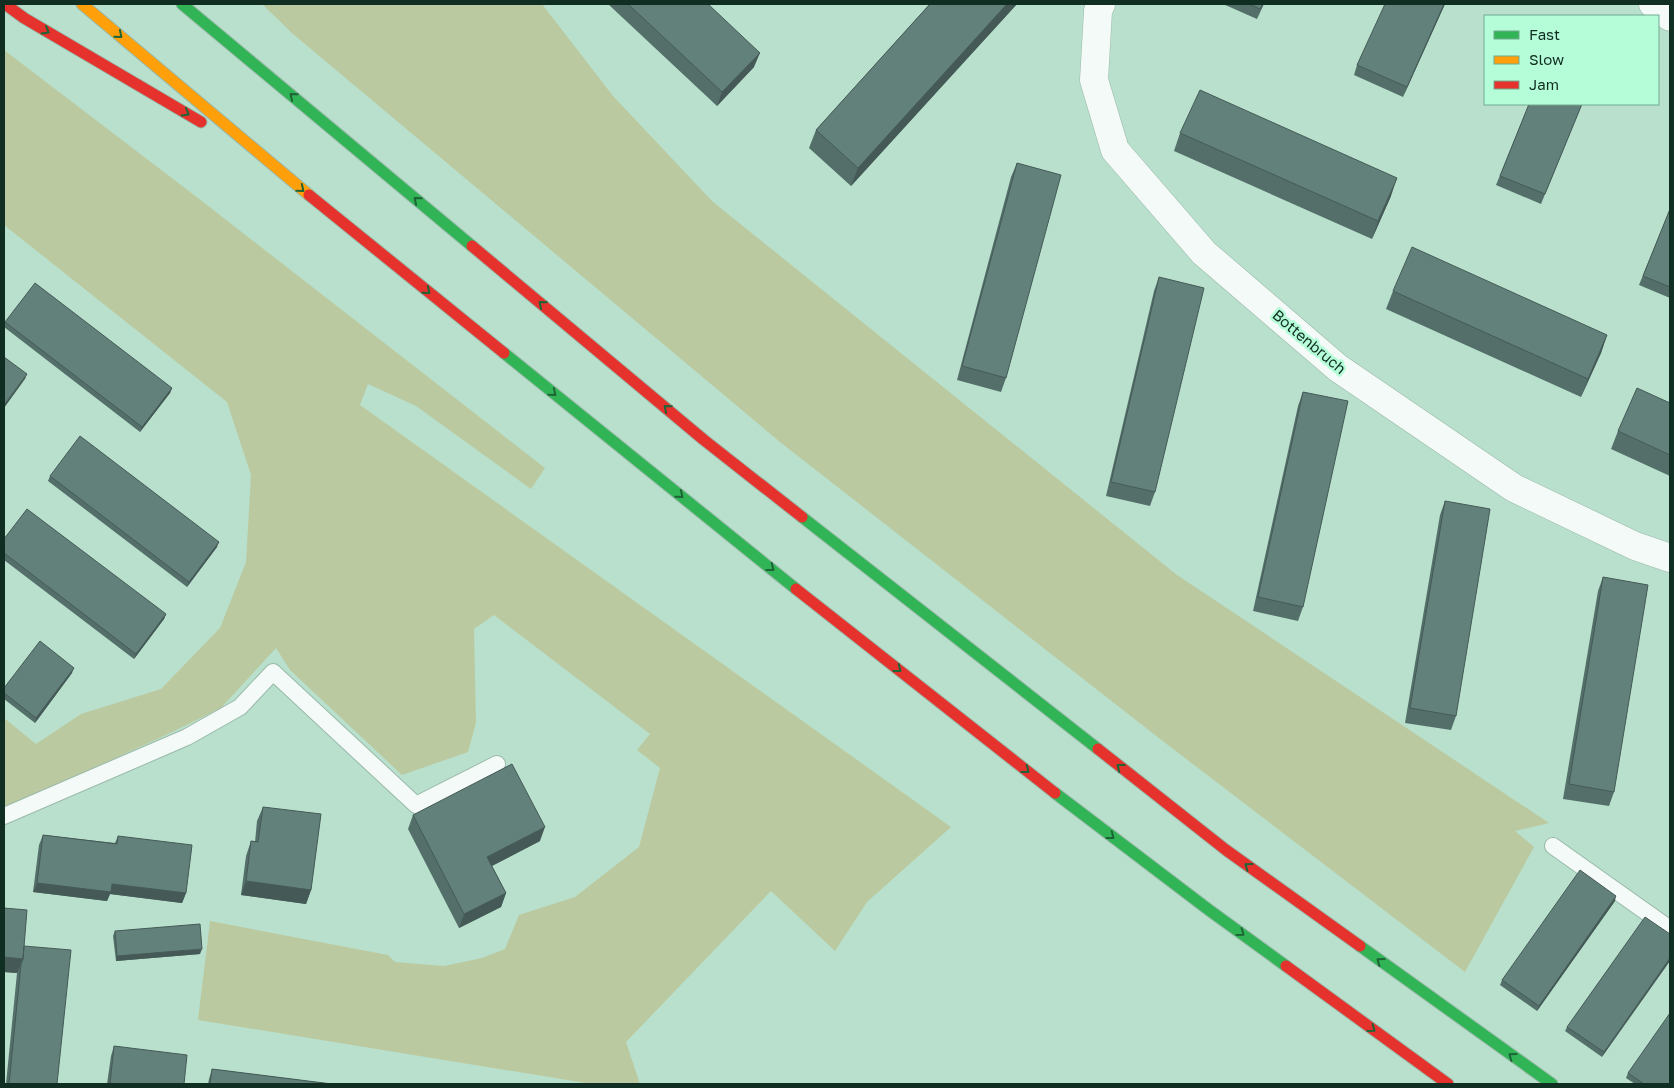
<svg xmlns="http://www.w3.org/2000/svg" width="1674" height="1088" viewBox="0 0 1674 1088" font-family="'Golos Text',sans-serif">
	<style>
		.green { fill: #bbc9a0 }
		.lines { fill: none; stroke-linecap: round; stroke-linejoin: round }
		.lane-casing { stroke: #9ab9aa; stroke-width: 18 }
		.street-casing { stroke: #9ab9aa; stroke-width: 29 }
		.fast-casing { stroke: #9ab9aa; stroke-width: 13 }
		.slow-casing { stroke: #9ab9aa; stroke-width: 13 }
		.jam-casing { stroke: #9ab9aa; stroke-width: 13 }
		.lane { stroke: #f4faf7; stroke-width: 16 }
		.street { stroke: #f4faf7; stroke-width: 28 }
		.fast { stroke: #30b455; stroke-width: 11 }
		.slow { stroke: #ff9f0a; stroke-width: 11 }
		.jam { stroke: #e5322d; stroke-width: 11 }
		.wall { fill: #546f6a }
		.shaded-wall { fill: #455a56 }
		.building { fill: #62817b; stroke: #455a56 }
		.oneway { stroke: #1d6436 }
		.labels { text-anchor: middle; stroke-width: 5; stroke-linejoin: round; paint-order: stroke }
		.street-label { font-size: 15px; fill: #102e21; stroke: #b5fdd9 }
	</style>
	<rect width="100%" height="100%" fill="#b8e0cc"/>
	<path class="green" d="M 262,4 L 542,4 L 613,96 L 713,202 L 1177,575 L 1549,823 L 1515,831 L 1534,847 L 1465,972 L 1164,742 L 780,442 L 293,34 Z
		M 4,50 L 198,198 L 545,468 L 531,489 L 416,406 L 368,384 L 360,405 L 951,827 L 867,902 L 835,951 L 771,891 L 626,1042 L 640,1084 L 592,1084 L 198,1020 L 210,921 L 388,955 L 395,962 L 444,966 L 482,958 L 505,949 L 519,915 L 575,897 L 639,847 L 660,768 L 637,750 L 650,734 L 494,615 L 474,629 L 476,723 L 468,752 L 402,775 L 290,670 L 276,648 L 221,708 L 168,734 L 4,809 L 4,718 L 36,744 L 81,714 L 161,689 L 220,628 L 246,562 L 251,475 L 227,402 L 4,225 Z"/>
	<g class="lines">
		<defs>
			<path id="lane" d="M 4,816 L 187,737 L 240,707 L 273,672 L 416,805 L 497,764
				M 1553,846 L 1670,929"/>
			<path id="street" d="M 1101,4 L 1098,11 L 1094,80 L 1115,150 L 1204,253 L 1338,368 L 1514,488 L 1635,546 L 1670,558
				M 1653,4 L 1670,17"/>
			<path id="fast" d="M 182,4 L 472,246
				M 504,353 L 796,589
				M 802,517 L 1098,749
				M 1055,793 L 1209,910 L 1286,966
				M 1360,946 L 1552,1084"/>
			<path id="slow" d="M 82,4 L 309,195"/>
			<path id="jam" d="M 5,4 L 24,18 L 201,122
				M 309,195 L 504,353
				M 472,246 L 704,440 L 802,517
				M 796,589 L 1055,793
				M 1098,749 L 1226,850 L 1360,946
				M 1286,966 L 1448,1084"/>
		</defs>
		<use href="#lane" class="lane-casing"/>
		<use href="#street" class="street-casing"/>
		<use href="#fast" class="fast-casing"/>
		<use href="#slow" class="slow-casing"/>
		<use href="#jam" class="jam-casing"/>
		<use href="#lane" class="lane"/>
		<use href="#street" class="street"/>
		<use href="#fast" class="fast"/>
		<use href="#slow" class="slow"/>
		<use href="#jam" class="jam"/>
	</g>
	<path class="wall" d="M 608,4 L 708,4 L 754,67 L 717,106 Z
		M 930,4 L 1017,4 L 851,186 L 809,148 L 816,130 Z
		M 1223,4 L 1264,4 L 1257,19 Z
		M 1445,4 L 1403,97 L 1354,75 L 1357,65 Z
		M 1529,104 L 1582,104 L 1541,204 L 1496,185 Z
		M 1180,133 L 1391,196 L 1372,239 L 1174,151 Z
		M 1017,163 L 1006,378 L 1001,392 L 957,380 L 1011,177 Z
		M 1670,209 L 1670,298 L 1639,285 Z
		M 1159,277 L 1155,492 L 1150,506 L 1106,496 L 1154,291 Z
		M 1393,291 L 1607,335 L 1601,353 L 1581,397 L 1386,309 Z
		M 5,322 L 172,388 L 170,393 L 140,432 L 4,327 Z
		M 1303,392 L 1303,607 L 1298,621 L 1253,611 L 1298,406 Z
		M 1670,403 L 1670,476 L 1611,449 L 1618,431 Z
		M 50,476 L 217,547 L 187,587 L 48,481 Z
		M 1445,501 L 1456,716 L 1451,730 L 1405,723 L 1440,515 Z
		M 4,539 L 166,614 L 164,619 L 134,659 L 4,560 Z
		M 1603,577 L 1614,792 L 1609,806 L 1563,799 L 1598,591 Z
		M 72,673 L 35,723 L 4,699 L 4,688 Z
		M 263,807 L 311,890 L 306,904 L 241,895 L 246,856 L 251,841 L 255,842 L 257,821 Z
		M 413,815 L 540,841 L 492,866 L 506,893 L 501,907 L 459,928 L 408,829 Z
		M 43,835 L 115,843 L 118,836 L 186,893 L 182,903 L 110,894 L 107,901 L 33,892 L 39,845 Z
		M 1615,901 L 1537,1011 L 1500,985 L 1502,980 Z
		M 115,931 L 200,954 L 116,961 L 113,936 Z
		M 1670,934 L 1602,1057 L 1565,1031 L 1567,1027 Z
		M 24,946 L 57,1084 L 6,1084 L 17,973 L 4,972 Z
		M 114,1046 L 184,1084 L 107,1084 L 111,1056 Z
		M 212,1069 L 332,1084 L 208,1084 L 209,1079 Z
		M 1628,1073 L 1670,1084 L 1635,1084 L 1626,1078 Z"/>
	<path class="shaded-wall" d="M 1007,4 L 1017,4 L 851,186 L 858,168 Z
		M 1444,4 L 1445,4 L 1403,97 L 1407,87 Z
		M 760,53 L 754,67 L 717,106 L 722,92 Z
		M 1397,178 L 1391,196 L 1372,239 L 1378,221 Z
		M 1607,335 L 1601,353 L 1581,397 L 1588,379 Z
		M 27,374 L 25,379 L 4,408 L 4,405 Z
		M 172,388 L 170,393 L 140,432 L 142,427 Z
		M 219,542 L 217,547 L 187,587 L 189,582 Z
		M 166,614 L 164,619 L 134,659 L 136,654 Z
		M 74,668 L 72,673 L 35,723 L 36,718 Z
		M 545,827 L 540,841 L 482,871 L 487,857 Z
		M 246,881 L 311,890 L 306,904 L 241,895 Z
		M 37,883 L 112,884 L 186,893 L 182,903 L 110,894 L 107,901 L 33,892 Z
		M 506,893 L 501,907 L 459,928 L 464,914 Z
		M 1616,896 L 1615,901 L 1537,1011 L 1539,1006 Z
		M 202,949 L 200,954 L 116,961 L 117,956 Z
		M 4,957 L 23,959 L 17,973 L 4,972 Z
		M 1670,958 L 1670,961 L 1602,1057 L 1604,1052 Z"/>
	<path class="building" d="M 628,4 L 708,4 L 760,53 L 722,92 Z
		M 930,4 L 1007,4 L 858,168 L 816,130 Z
		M 1249,4 L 1263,4 L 1260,9 Z
		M 1385,4 L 1444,4 L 1407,87 L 1357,65 Z
		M 1200,90 L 1397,178 L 1378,221 L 1180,133 Z
		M 1529,104 L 1582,104 L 1545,194 L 1500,176 Z
		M 1017,163 L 1061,175 L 1006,378 L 962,366 Z
		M 1670,209 L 1670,287 L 1643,276 Z
		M 1412,247 L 1607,335 L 1588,379 L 1393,291 Z
		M 1159,277 L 1204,288 L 1155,492 L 1111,482 Z
		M 35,283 L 172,388 L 142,427 L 5,322 Z
		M 4,357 L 27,374 L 4,405 Z
		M 1637,388 L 1670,403 L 1670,455 L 1618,431 Z
		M 1303,392 L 1348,401 L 1303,607 L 1258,597 Z
		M 80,436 L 219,542 L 189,582 L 50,476 Z
		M 1445,501 L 1490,509 L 1456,716 L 1410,708 Z
		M 27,509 L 166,614 L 136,654 L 4,553 L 4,539 Z
		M 1603,577 L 1648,585 L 1614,792 L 1569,784 Z
		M 40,641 L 74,668 L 36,718 L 4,693 L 4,688 Z
		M 512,764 L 545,827 L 487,857 L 506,893 L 464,914 L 413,815 Z
		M 263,807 L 321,814 L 311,890 L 246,881 L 251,841 L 258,842 Z
		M 43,835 L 117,844 L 118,836 L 192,845 L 186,893 L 112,884 L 111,892 L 37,883 Z
		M 1580,870 L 1616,896 L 1539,1006 L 1502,980 Z
		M 4,908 L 27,910 L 23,959 L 4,957 Z
		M 1645,917 L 1670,934 L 1670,958 L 1604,1052 L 1567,1027 Z
		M 200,924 L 202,949 L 117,956 L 115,931 Z
		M 24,946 L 71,950 L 57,1084 L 9,1084 L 21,964 L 23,959 Z
		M 1670,1013 L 1670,1084 L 1644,1084 L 1628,1073 Z
		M 114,1046 L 187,1055 L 184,1084 L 110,1084 Z
		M 212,1069 L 332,1084 L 210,1084 Z"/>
	<defs><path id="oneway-chevron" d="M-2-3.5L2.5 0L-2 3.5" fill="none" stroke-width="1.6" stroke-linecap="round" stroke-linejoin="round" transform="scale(1.25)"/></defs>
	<g class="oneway">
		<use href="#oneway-chevron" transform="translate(46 31) rotate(30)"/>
		<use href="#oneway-chevron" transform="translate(119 35) rotate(40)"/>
		<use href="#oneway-chevron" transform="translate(293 96) rotate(-140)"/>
		<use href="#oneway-chevron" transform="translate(186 113) rotate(30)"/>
		<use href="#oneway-chevron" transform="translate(301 189) rotate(39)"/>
		<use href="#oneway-chevron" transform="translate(417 200) rotate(-140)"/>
		<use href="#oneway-chevron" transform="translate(427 291) rotate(39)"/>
		<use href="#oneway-chevron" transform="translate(542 304) rotate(-140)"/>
		<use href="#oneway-chevron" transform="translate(553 393) rotate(39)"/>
		<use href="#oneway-chevron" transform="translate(667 408) rotate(-140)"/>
		<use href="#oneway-chevron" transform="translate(680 495) rotate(39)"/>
		<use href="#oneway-chevron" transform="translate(771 568) rotate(38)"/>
		<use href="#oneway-chevron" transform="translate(898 669) rotate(38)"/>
		<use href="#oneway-chevron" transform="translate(1120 767) rotate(-142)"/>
		<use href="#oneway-chevron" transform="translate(1026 770) rotate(38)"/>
		<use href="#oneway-chevron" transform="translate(1111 836) rotate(37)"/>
		<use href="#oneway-chevron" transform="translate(1248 866) rotate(-144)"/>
		<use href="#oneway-chevron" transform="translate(1241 933) rotate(36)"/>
		<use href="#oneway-chevron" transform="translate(1380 961) rotate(-144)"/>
		<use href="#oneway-chevron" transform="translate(1372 1029) rotate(36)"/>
		<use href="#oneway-chevron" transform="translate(1512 1056) rotate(-144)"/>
	</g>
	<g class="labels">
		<g class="street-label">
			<text transform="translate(1309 342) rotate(40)" y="5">Bottenbruch</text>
		</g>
	</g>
	<rect width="1674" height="1088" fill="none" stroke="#102e21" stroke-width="10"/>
	<rect x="1484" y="15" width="175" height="90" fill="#b5fdd9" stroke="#73aa8f"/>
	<rect x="1494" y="31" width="25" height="8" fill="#30b455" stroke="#73aa8f"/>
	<text x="1529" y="40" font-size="15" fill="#102e21">Fast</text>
	<rect x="1494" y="56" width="25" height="8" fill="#ff9f0a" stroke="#73aa8f"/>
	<text x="1529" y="65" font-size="15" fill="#102e21">Slow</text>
	<rect x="1494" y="81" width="25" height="8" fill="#e5322d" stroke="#73aa8f"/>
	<text x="1529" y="90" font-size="15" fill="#102e21">Jam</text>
</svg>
